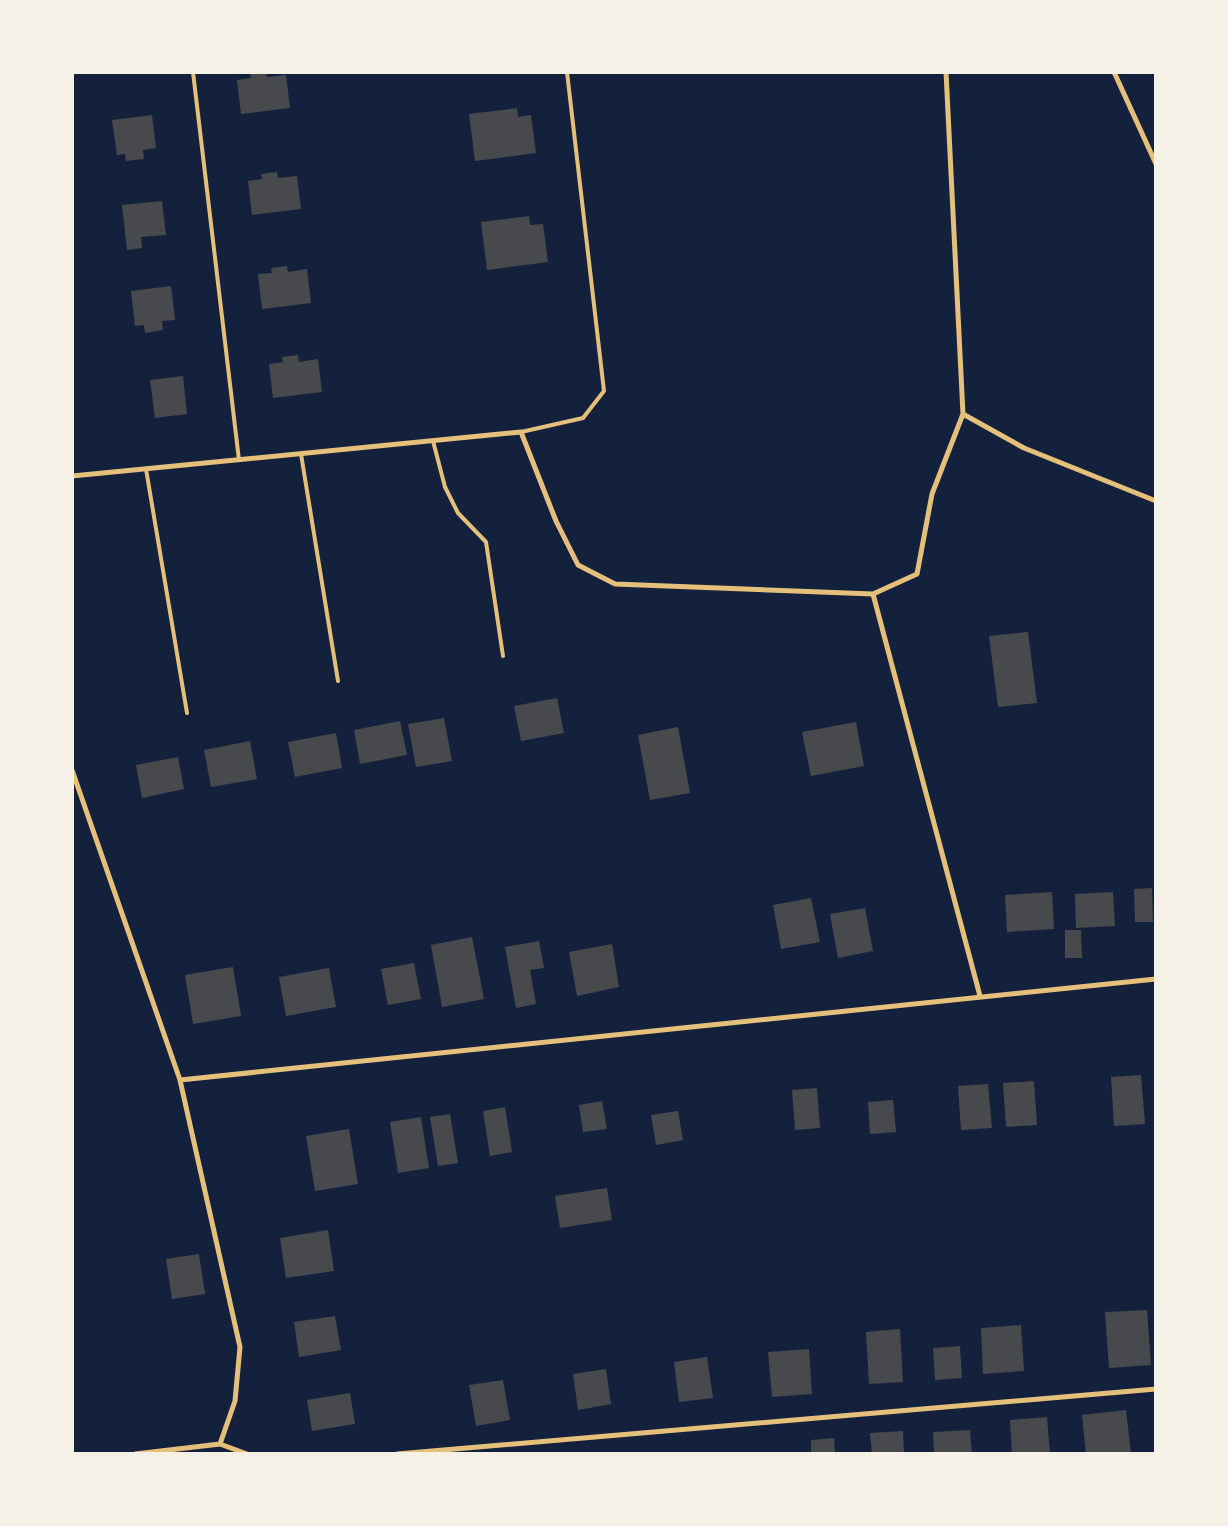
<svg xmlns="http://www.w3.org/2000/svg" width="1228" height="1526" viewBox="0 0 1228 1526" font-family="'Work Sans',sans-serif">
	<style>
		.building { fill: #48494c }
		.lines { fill: none; stroke-linecap: round; stroke-linejoin: round }
		.service { stroke: #e5c07b; stroke-width: 4 }
		.minor { stroke: #e5c07b; stroke-width: 5 }
	</style>
	<rect width="100%" height="100%" fill="#14213d"/>
	<path class="building" d="M 253,72 L 266,72 L 267,77 L 286,75 L 290,108 L 241,114 L 237,80 L 251,78 L 250,73 Z
		M 517,108 L 518,117 L 531,115 L 536,153 L 475,161 L 469,114 Z
		M 152,115 L 156,148 L 143,150 L 144,159 L 126,161 L 125,154 L 117,155 L 112,120 Z
		M 277,172 L 278,178 L 297,176 L 301,209 L 252,215 L 248,181 L 262,179 L 261,174 Z
		M 162,201 L 166,235 L 141,237 L 142,248 L 127,250 L 122,205 Z
		M 529,216 L 530,225 L 543,224 L 548,262 L 487,270 L 481,222 Z
		M 287,266 L 288,272 L 307,269 L 311,303 L 262,309 L 258,274 L 272,273 L 271,268 Z
		M 171,286 L 175,320 L 162,321 L 163,330 L 145,333 L 144,325 L 135,326 L 131,291 Z
		M 298,355 L 299,362 L 318,359 L 322,392 L 273,398 L 269,364 L 283,362 L 282,357 Z
		M 183,376 L 187,414 L 155,418 L 150,380 Z
		M 1028,632 L 1037,703 L 998,707 L 989,636 Z
		M 557,698 L 564,733 L 521,741 L 514,706 Z
		M 444,718 L 452,761 L 416,767 L 408,724 Z
		M 400,721 L 407,755 L 360,764 L 354,730 Z
		M 856,722 L 864,766 L 811,776 L 802,732 Z
		M 678,727 L 690,793 L 650,800 L 638,735 Z
		M 336,733 L 342,768 L 295,777 L 288,742 Z
		M 250,741 L 257,779 L 211,787 L 204,750 Z
		M 178,757 L 184,789 L 142,798 L 136,765 Z
		M 1152,888 L 1153,922 L 1135,922 L 1134,889 Z
		M 1052,892 L 1054,929 L 1007,932 L 1005,895 Z
		M 1113,892 L 1115,926 L 1076,928 L 1075,894 Z
		M 811,898 L 820,942 L 781,949 L 773,905 Z
		M 865,908 L 873,951 L 838,958 L 830,914 Z
		M 1065,930 L 1081,930 L 1082,958 L 1065,958 Z
		M 472,937 L 484,999 L 442,1007 L 431,945 Z
		M 539,941 L 544,968 L 530,970 L 536,1004 L 516,1008 L 505,947 Z
		M 612,944 L 619,987 L 577,996 L 569,952 Z
		M 414,963 L 421,999 L 388,1005 L 381,969 Z
		M 233,967 L 241,1016 L 193,1024 L 185,975 Z
		M 329,968 L 336,1007 L 286,1016 L 279,977 Z
		M 1141,1075 L 1145,1124 L 1114,1126 L 1111,1077 Z
		M 1034,1081 L 1037,1125 L 1006,1127 L 1003,1083 Z
		M 988,1084 L 992,1128 L 961,1130 L 958,1086 Z
		M 817,1088 L 820,1128 L 795,1130 L 792,1090 Z
		M 893,1100 L 896,1132 L 870,1134 L 868,1102 Z
		M 602,1101 L 607,1129 L 583,1132 L 579,1105 Z
		M 505,1107 L 512,1152 L 490,1156 L 483,1111 Z
		M 678,1111 L 683,1140 L 656,1145 L 651,1115 Z
		M 450,1114 L 458,1163 L 438,1166 L 430,1117 Z
		M 421,1117 L 429,1168 L 398,1173 L 390,1122 Z
		M 349,1129 L 358,1184 L 315,1191 L 306,1136 Z
		M 607,1188 L 612,1220 L 560,1228 L 555,1196 Z
		M 328,1230 L 334,1271 L 286,1278 L 280,1238 Z
		M 199,1254 L 205,1294 L 172,1299 L 166,1259 Z
		M 1147,1310 L 1151,1365 L 1109,1368 L 1105,1312 Z
		M 335,1316 L 341,1350 L 299,1357 L 294,1322 Z
		M 1021,1325 L 1024,1371 L 983,1374 L 981,1328 Z
		M 900,1329 L 903,1382 L 869,1384 L 866,1332 Z
		M 960,1346 L 962,1378 L 935,1380 L 933,1348 Z
		M 809,1349 L 812,1394 L 772,1397 L 768,1352 Z
		M 707,1357 L 713,1398 L 679,1402 L 674,1362 Z
		M 606,1369 L 611,1404 L 578,1410 L 573,1374 Z
		M 503,1380 L 510,1420 L 476,1426 L 469,1385 Z
		M 350,1393 L 355,1424 L 312,1431 L 307,1400 Z
		M 1126,1410 L 1131,1453 L 1086,1454 L 1082,1415 Z
		M 1047,1417 L 1050,1454 L 1012,1454 L 1010,1420 Z
		M 970,1430 L 972,1454 L 934,1454 L 933,1432 Z
		M 903,1431 L 904,1454 L 872,1454 L 870,1433 Z
		M 834,1438 L 835,1454 L 811,1454 L 811,1440 Z"/>
	<g class="lines">
		<path class="service" d="M 193,72 L 239,460
			M 521,432 L 583,418 L 604,391 L 567,72
			M 433,441 L 445,487 L 458,513 L 486,542 L 503,656
			M 301,454 L 338,681
			M 146,469 L 187,713"/>
		<path class="minor" d="M 946,72 L 963,414 L 932,494 L 917,574 L 873,594 L 980,996
			M 1114,72 L 1156,164
			M 963,414 L 1024,448 L 1156,501
			M 72,476 L 521,432 L 556,521 L 578,565 L 615,584 L 873,594
			M 72,770 L 180,1080 L 240,1347 L 235,1401 L 220,1444
			M 180,1080 L 1156,979
			M 135,1454 L 220,1444 L 247,1454
			M 397,1454 L 1156,1389"/>
	</g>
	<rect width="1228" height="1526" fill="none" stroke="#f6f1e7" stroke-width="148"/>
</svg>
